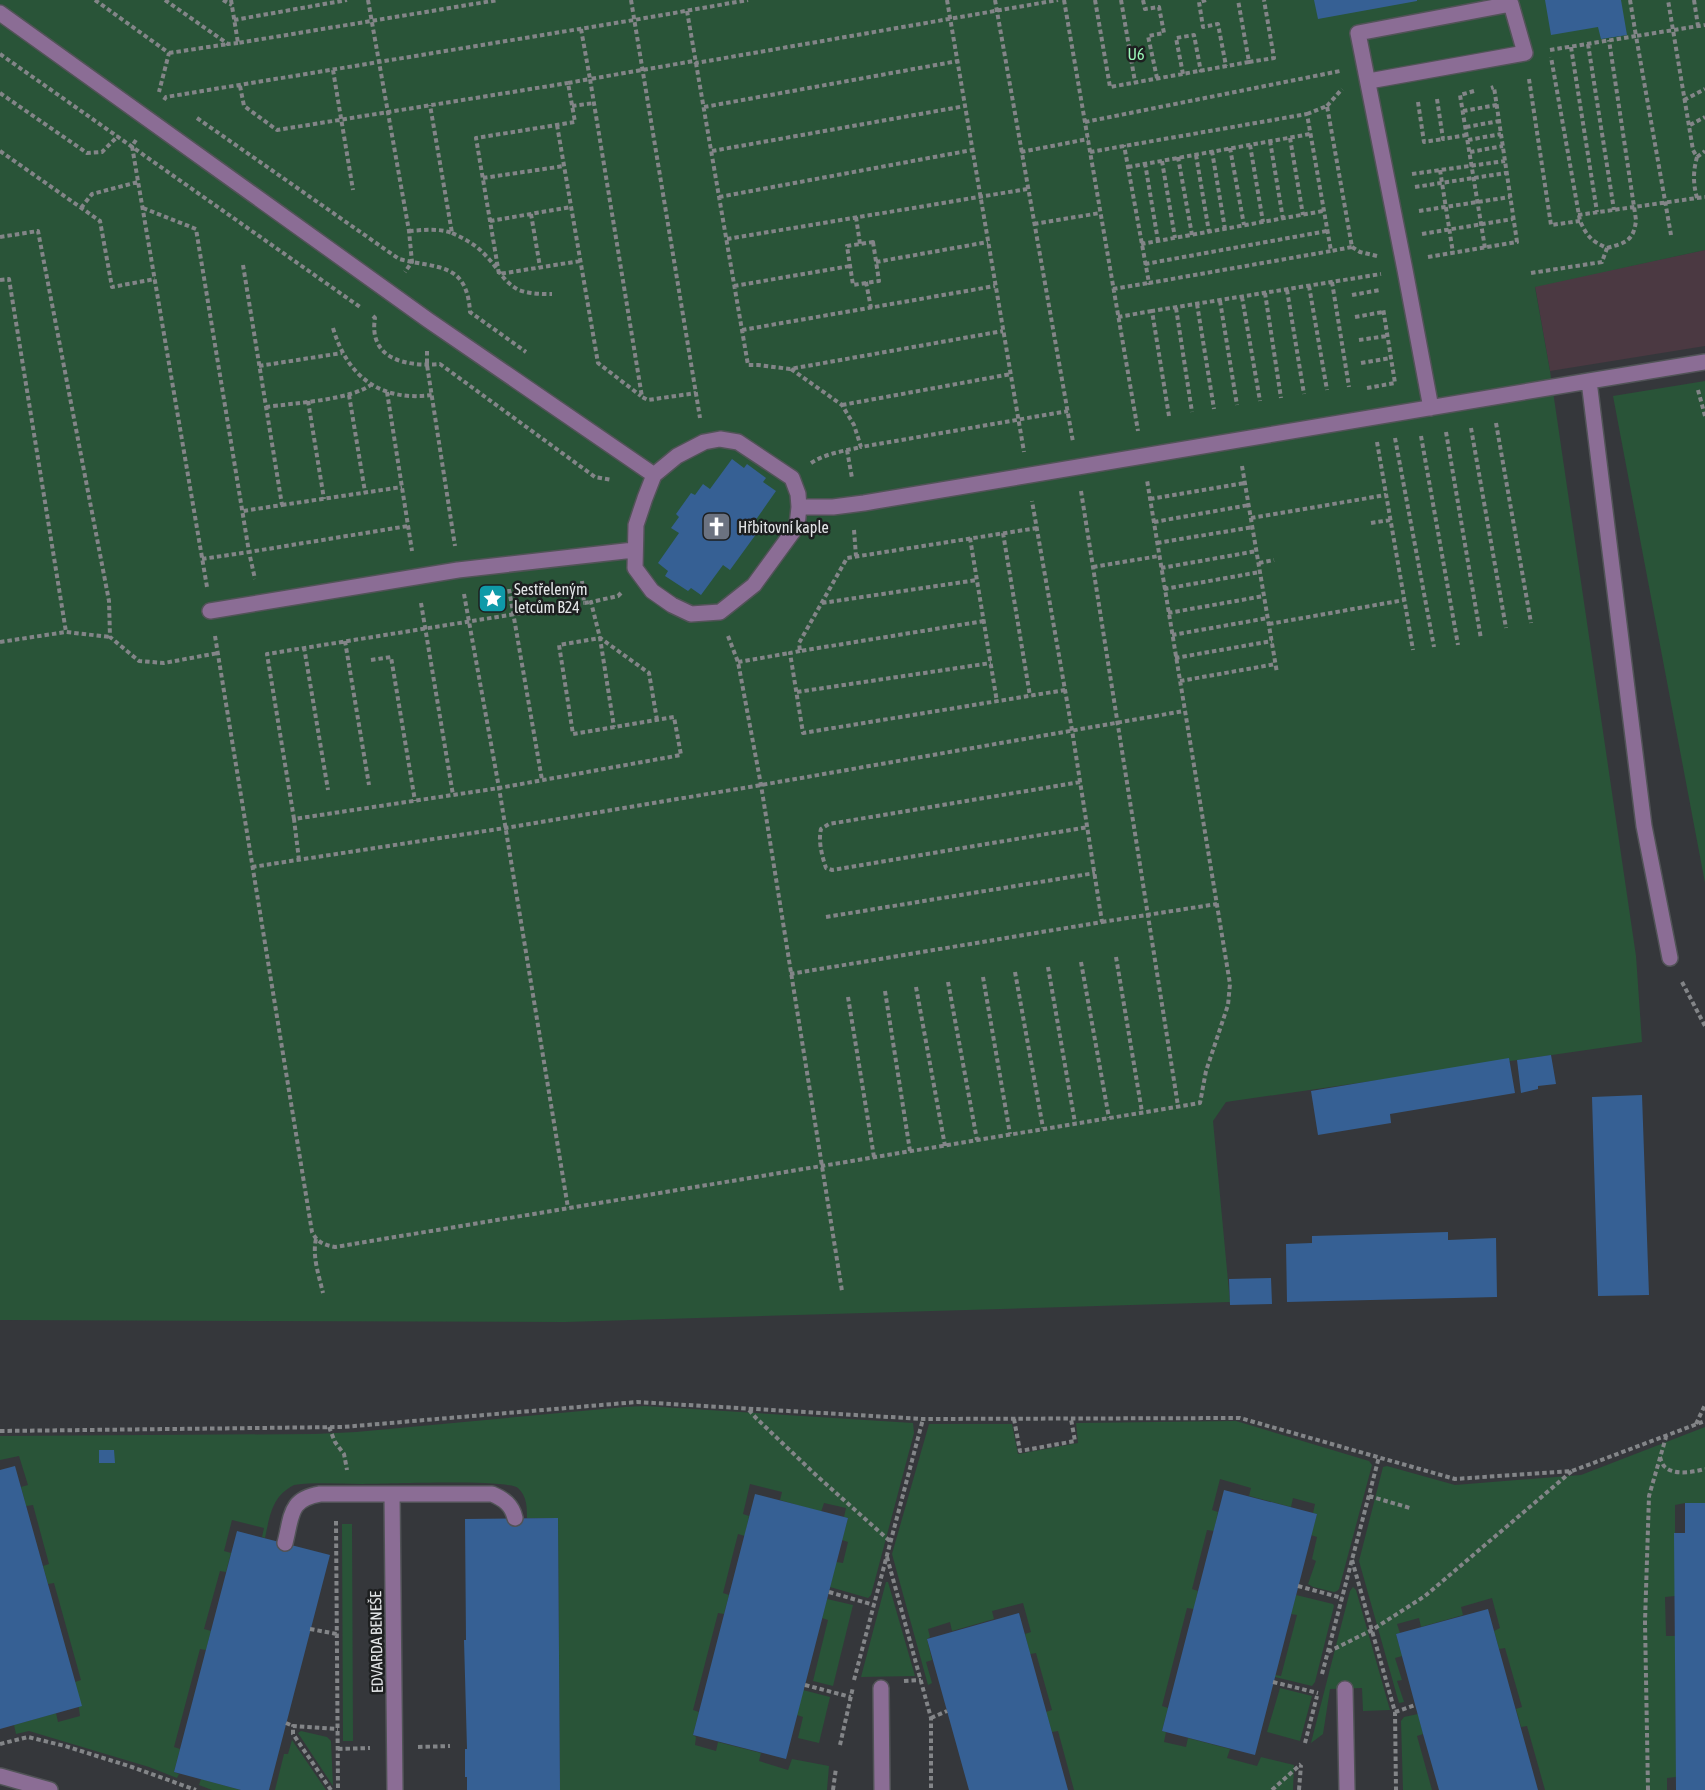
<svg xmlns="http://www.w3.org/2000/svg" width="1705" height="1790" viewBox="0 0 1705 1790" font-family="'Asap Condensed',sans-serif">
	<style>
		.industrial { fill: #4b3942 }
		.green { fill: #295438 }
		.building { fill: #366094 }
		.lines { fill: none; stroke-linecap: round; stroke-linejoin: round }
		.minor-casing { stroke: #515357; stroke-width: 18 }
		.path { stroke: #838588; stroke-width: 4; stroke-dasharray: 4.5 3; stroke-linecap: butt }
		.minor { stroke: #8b6d95; stroke-width: 15 }
		.labels { text-anchor: middle; stroke-width: 5; stroke-linejoin: round; paint-order: stroke }
		.park-label { font-size: 16px; fill: #9af8b8; stroke: #1d1f20 }
		.poi-label { font-size: 16px; fill: #e3e5e7; stroke: #1d1f20; text-anchor: start }
		.street-label { font-size: 16px; fill: #e3e5e7; stroke: #1d1f20 }
	</style>
	<rect width="100%" height="100%" fill="#35373b"/>
	<path class="industrial" d="M 1705,250 L 1705,346 L 1550,371 L 1535,286 Z"/>
	<path class="green" d="M 0,0 L 1705,0 L 1705,250 L 1535,287 L 1550,371 L 1636,956 L 1642,1042 L 1226,1102 L 1213,1121 L 1230,1302 L 565,1322 L 0,1320 Z
		M 1705,381 L 1705,883 L 1613,396 Z
		M 645,1406 L 913,1423 L 914,1433 L 871,1595 L 868,1598 L 830,1587 L 836,1562 L 843,1563 L 848,1542 L 842,1540 L 848,1518 L 844,1517 L 846,1508 L 824,1503 L 821,1512 L 780,1500 L 782,1492 L 750,1484 L 743,1514 L 749,1516 L 745,1536 L 738,1534 L 723,1593 L 729,1595 L 724,1614 L 718,1613 L 693,1710 L 699,1712 L 693,1735 L 696,1737 L 695,1745 L 716,1751 L 718,1742 L 761,1753 L 759,1761 L 788,1770 L 792,1759 L 829,1766 L 827,1790 L 560,1790 L 558,1518 L 527,1518 C 527,1508 527,1496 518,1488 C 506,1479 386,1484 363,1484 C 340,1484 317,1482 294,1485 C 272,1496 270,1515 265,1538 L 262,1537 L 264,1528 L 232,1520 L 224,1551 L 231,1553 L 226,1572 L 220,1571 L 204,1629 L 211,1631 L 206,1650 L 200,1649 L 174,1747 L 180,1749 L 174,1772 L 179,1774 L 177,1778 L 149,1767 L 29,1731 L 16,1734 L 14,1725 L 56,1713 L 58,1722 L 80,1716 L 75,1682 L 81,1680 L 54,1583 L 48,1584 L 43,1566 L 49,1564 L 33,1505 L 26,1506 L 21,1487 L 28,1485 L 19,1456 L 0,1460 L 0,1436 L 315,1434 L 356,1432 L 625,1407 Z
		M 1236,1421 L 1369,1461 L 1372,1465 L 1339,1589 L 1337,1591 L 1334,1592 L 1313,1587 L 1308,1584 L 1316,1561 L 1312,1559 L 1317,1537 L 1311,1535 L 1317,1514 L 1313,1513 L 1315,1504 L 1293,1498 L 1291,1507 L 1249,1496 L 1251,1488 L 1220,1479 L 1212,1510 L 1218,1512 L 1214,1531 L 1207,1530 L 1192,1589 L 1198,1591 L 1194,1609 L 1187,1608 L 1162,1706 L 1168,1708 L 1162,1731 L 1166,1732 L 1164,1742 L 1186,1747 L 1188,1738 L 1230,1749 L 1227,1758 L 1257,1766 L 1261,1757 L 1294,1765 L 1293,1790 L 1074,1790 L 1058,1731 L 1052,1732 L 1046,1712 L 1052,1710 L 1036,1653 L 1030,1654 L 1025,1634 L 1031,1632 L 1023,1603 L 992,1611 L 994,1619 L 952,1631 L 950,1622 L 928,1629 L 930,1637 L 927,1639 L 932,1660 L 926,1662 L 932,1683 L 928,1685 L 892,1554 L 929,1424 L 1012,1424 L 1018,1454 L 1078,1443 L 1076,1423 Z
		M 1705,1427 L 1705,1503 L 1685,1503 L 1675,1505 L 1675,1596 L 1665,1597 L 1666,1636 L 1675,1636 L 1676,1777 L 1667,1778 L 1667,1790 L 1545,1790 L 1527,1726 L 1521,1727 L 1516,1709 L 1522,1707 L 1505,1648 L 1499,1649 L 1494,1631 L 1500,1628 L 1492,1598 L 1461,1607 L 1463,1615 L 1421,1627 L 1419,1618 L 1397,1624 L 1400,1633 L 1396,1634 L 1402,1656 L 1395,1658 L 1402,1680 L 1397,1681 L 1404,1702 L 1399,1703 L 1359,1561 L 1383,1467 L 1387,1466 L 1455,1485 L 1581,1475 Z
		M 342,1524 L 352,1524 L 353,1741 L 343,1741 Z
		M 886,1582 L 888,1582 L 915,1676 L 861,1677 Z
		M 1353,1587 L 1356,1590 L 1390,1710 L 1363,1711 L 1362,1688 L 1330,1689 L 1323,1734 L 1311,1743 L 1350,1591 Z
		M 1296,1595 L 1333,1604 L 1334,1606 L 1315,1682 L 1312,1686 L 1275,1677 L 1275,1675 L 1281,1676 L 1297,1615 L 1291,1614 Z
		M 827,1599 L 853,1605 L 833,1686 L 813,1681 L 828,1620 L 822,1618 Z
		M 1280,1688 L 1312,1696 L 1300,1741 L 1267,1732 Z
		M 803,1690 L 830,1697 L 819,1743 L 798,1738 L 803,1717 L 797,1715 Z
		M 1418,1714 L 1423,1734 L 1417,1736 L 1432,1790 L 1403,1790 L 1401,1721 L 1404,1717 Z
		M 301,1731 L 327,1737 L 331,1741 L 333,1786 L 298,1733 Z
		M 292,1740 L 326,1790 L 275,1790 L 284,1754 L 288,1754 Z
		M 201,1779 L 241,1790 L 212,1790 L 199,1785 Z"/>
	<path class="building" d="M 1314,0 L 1417,0 L 1417,1 L 1318,19 Z
		M 1545,0 L 1621,0 L 1627,35 L 1601,39 L 1598,27 L 1551,35 Z
		M 732,459 L 744,468 L 747,464 L 766,478 L 763,482 L 776,491 L 755,521 L 762,526 L 730,570 L 723,565 L 701,595 L 691,588 L 688,591 L 665,576 L 668,571 L 658,563 L 679,533 L 671,528 L 679,517 L 676,514 L 691,493 L 695,495 L 703,484 L 710,489 Z
		M 1551,1055 L 1556,1084 L 1538,1086 L 1538,1089 L 1521,1093 L 1517,1060 Z
		M 1509,1058 L 1515,1093 L 1390,1114 L 1391,1123 L 1318,1135 L 1311,1091 Z
		M 1642,1095 L 1649,1295 L 1598,1296 L 1592,1097 Z
		M 1448,1232 L 1448,1240 L 1496,1238 L 1497,1297 L 1287,1302 L 1286,1244 L 1312,1243 L 1312,1236 Z
		M 1271,1278 L 1272,1304 L 1230,1305 L 1229,1279 Z
		M 99,1450 L 114,1450 L 115,1463 L 99,1463 Z
		M 15,1466 L 82,1706 L 0,1729 L 0,1470 Z
		M 1224,1490 L 1317,1514 L 1255,1755 L 1162,1731 Z
		M 755,1494 L 848,1518 L 786,1759 L 693,1735 Z
		M 1685,1503 L 1705,1503 L 1705,1790 L 1676,1790 L 1674,1533 L 1685,1533 Z
		M 558,1518 L 560,1790 L 467,1790 L 467,1777 L 465,1777 L 465,1749 L 467,1749 L 464,1640 L 466,1640 L 465,1519 Z
		M 237,1531 L 330,1555 L 269,1790 L 241,1790 L 174,1772 Z
		M 1488,1609 L 1494,1631 L 1538,1790 L 1439,1790 L 1423,1734 L 1396,1634 Z
		M 1019,1613 L 1068,1790 L 969,1790 L 927,1639 Z"/>
	<g class="lines">
		<defs>
			<path id="minor" d="M 0,13 L 428,320 L 654,475
				M 1369,81 L 1525,53 L 1511,4 L 1358,33 L 1405,270 L 1431,408
				M 720,439 L 738,442 L 792,478 L 798,494 L 799,507 L 797,526 L 754,585 L 720,612 L 691,614 L 672,605 L 652,591 L 635,568 L 636,525 L 645,498 L 654,475 L 677,456 L 704,442 Z
				M 799,507 L 833,507 L 864,503 L 1589,381
				M 210,611 L 458,570 L 634,550
				M 1670,958 L 1644,826 L 1589,381 L 1705,362
				M 392,1494 L 395,1790
				M 285,1543 C 292,1516 289,1499 320,1494 L 492,1494 C 504,1499 512,1505 515,1518
				M 881,1688 L 882,1790
				M 1345,1689 L 1347,1790
				M 0,1776 L 50,1790"/>
		</defs>
		<use href="#minor" class="minor-casing"/>
		<path class="path" d="M 95,0 L 169,53 L 159,92
			M 165,0 L 228,44 L 238,43
			M 223,0 L 232,5
			M 231,0 L 238,43 L 498,0
			M 368,0 L 409,231 L 412,262 L 405,272
			M 631,0 L 700,418
			M 947,0 L 1024,452
			M 995,0 L 1073,442
			M 1064,0 L 1138,431
			M 1095,0 L 1110,87 L 1249,62 L 1238,0
			M 1121,0 L 1135,82
			M 1143,0 L 1145,9 L 1159,7 L 1164,33 L 1148,36 L 1157,78
			M 1206,0 L 1199,2 L 1203,27 L 1218,24 L 1226,66
			M 1630,0 L 1636,36 L 1705,25
			M 1694,0 L 1698,26
			M 687,11 L 748,365 L 758,365 L 790,369 L 1003,331
			M 234,20 L 347,0
			M 581,29 L 590,79 L 694,61 L 696,63 L 1058,0
			M 1588,44 L 1614,210
			M 1571,47 L 1597,212
			M 1550,50 L 1636,36 L 1671,235
			M 169,53 L 228,44
			M 0,54 L 360,307
			M 1249,62 L 1274,58 L 1264,0
			M 333,70 L 353,190
			M 1183,74 L 1176,38 L 1194,35 L 1201,72
			M 1529,79 L 1551,225 L 1580,221
			M 240,86 L 244,106 L 277,130 L 568,83
			M 1474,91 L 1460,95 L 1485,248
			M 0,93 L 87,153 L 102,152 L 118,136
			M 1437,99 L 1443,139 L 1467,135
			M 164,100 L 166,97 L 634,20 L 748,0
			M 1684,100 L 1705,89
			M 1418,102 L 1424,142 L 1443,139
			M 572,106 L 594,103
			M 1327,106 L 1342,89
			M 704,107 L 958,61
			M 1463,111 L 1497,105
			M 1307,114 L 1327,106 L 1352,247 L 1331,251
			M 197,118 L 399,259 C 436,269 467,261 470,312 L 526,352
			M 1085,122 L 1340,71
			M 557,125 L 598,363 L 641,396
			M 1690,125 L 1705,117
			M 1466,127 L 1499,121
			M 1290,138 L 1303,215
			M 136,140 L 132,146 L 207,587
			M 1468,140 L 1501,134
			M 1270,141 L 1283,219
			M 1250,145 L 1263,222
			M 1230,148 L 1244,225
			M 0,151 L 100,221 L 112,287 L 155,279
			M 712,151 L 965,106
			M 1212,151 L 1225,229
			M 1021,152 L 1088,139
			M 1090,152 L 1307,114 L 1331,251 L 1149,283 L 1124,145
			M 1470,152 L 1503,146
			M 1196,155 L 1209,232
			M 1178,157 L 1192,235
			M 1697,157 L 1705,151
			M 1162,161 L 1175,238
			M 1145,163 L 1158,241
			M 1128,167 L 1310,134
			M 1440,170 L 1453,253
			M 1412,174 L 1505,161
			M 483,178 L 564,166
			M 1415,187 L 1506,173
			M 719,197 L 972,150
			M 1697,198 L 1705,197
			M 81,208 L 92,194 L 138,182
			M 143,208 L 196,229 L 249,552 L 408,526
			M 1419,211 L 1510,197
			M 531,214 L 540,267
			M 1578,215 L 1697,198 C 1693,183 1693,172 1697,157 L 1693,150 L 1668,0
			M 856,217 L 860,244
			M 490,221 L 571,207
			M 1034,224 L 1100,213
			M 409,231 C 424,230 438,228 452,233 L 430,105
			M 452,233 C 465,239 477,245 487,257 C 498,268 503,282 519,290 C 530,294 541,294 552,294
			M 1422,234 L 1513,219
			M 0,237 L 38,231 L 109,601 L 110,637 L 139,661 L 164,663 L 218,653
			M 727,239 L 1027,189
			M 873,242 L 879,281 L 853,285 L 847,246 Z
			M 1141,244 L 1323,211
			M 1352,247 L 1360,252 L 1377,256
			M 1607,248 C 1625,243 1634,241 1636,220 L 1609,40
			M 1428,257 L 1517,242 L 1494,87 L 1491,88
			M 580,261 L 499,274 L 476,138 L 575,122 L 568,83 L 590,79 L 642,397 L 648,400 L 696,393
			M 876,262 L 988,242
			M 1145,264 L 1327,231
			M 243,265 L 282,505 L 243,511
			M 1531,273 L 1602,262 L 1607,248 C 1591,241 1587,236 1580,221 L 1551,57
			M 0,280 L 9,279 L 66,632
			M 866,282 L 871,308
			M 1332,282 L 1349,387
			M 734,286 L 850,266
			M 1309,286 L 1327,390
			M 1113,289 L 1149,283
			M 1287,290 L 1304,394
			M 1265,293 L 1281,398
			M 1352,295 L 1380,290
			M 1242,297 L 1260,401
			M 1220,301 L 1237,405
			M 1197,304 L 1214,409
			M 1176,308 L 1192,412
			M 373,316 L 375,318 C 368,360 408,367 440,364 L 595,477 L 612,480
			M 1118,317 L 1152,311
			M 1355,317 L 1383,312
			M 333,328 C 347,376 380,402 432,395
			M 742,330 L 995,286
			M 1359,340 L 1387,336
			M 427,351 L 427,365 L 455,546
			M 1361,363 L 1391,358
			M 259,366 L 342,353
			M 791,369 L 842,405 L 854,425 L 861,447 L 1068,411
			M 1367,388 L 1395,383 L 1383,308
			M 1698,390 L 1705,416
			M 387,392 L 412,551
			M 349,395 L 365,492
			M 308,401 L 324,499
			M 842,405 L 1011,374
			M 266,407 C 294,403 352,400 372,384
			M 1169,416 L 1152,311 L 1381,274
			M 1496,423 L 1531,623
			M 1471,428 L 1506,628
			M 1446,432 L 1481,639
			M 1421,436 L 1458,645
			M 1395,438 L 1434,647
			M 1377,442 L 1413,650
			M 847,450 L 852,478
			M 811,463 C 826,453 845,451 861,447
			M 1242,466 L 1277,673
			M 1081,491 L 1178,1106
			M 1150,499 L 1245,483
			M 282,505 L 402,487
			M 1251,518 L 1386,495
			M 1154,522 L 1249,505
			M 1371,523 L 1390,520
			M 854,530 L 856,556
			M 1003,533 L 1030,696
			M 970,538 L 997,702
			M 1157,543 L 1253,527
			M 202,559 L 249,552 L 255,579
			M 1259,563 L 1274,560
			M 1093,567 L 1159,556
			M 1161,568 L 1257,551
			M 582,581 L 584,603 L 591,602
			M 509,589 L 542,780
			M 1164,589 L 1260,572
			M 621,593 L 618,596 L 591,602 L 600,638 L 649,673 L 657,720
			M 464,594 L 499,788 L 568,1208
			M 421,603 L 453,795
			M 822,603 L 977,580
			M 1168,613 L 1264,596
			M 984,621 L 800,651 L 799,643 L 847,558 L 1037,528
			M 1269,624 L 1404,600
			M 1172,635 L 1268,618
			M 215,636 L 312,1232 C 317,1242 324,1245 335,1247 L 1200,1103 L 1206,1071 L 1228,1005 L 1230,984 L 1147,480
			M 728,636 L 738,662 L 761,785 L 842,1291
			M 345,641 L 369,785
			M 0,642 L 66,632 L 110,637
			M 304,647 L 328,790
			M 800,651 L 790,653 L 803,733 L 1065,690
			M 1175,658 L 1272,641
			M 371,660 L 391,657 L 415,801
			M 738,662 L 790,653
			M 1180,681 L 1276,664
			M 797,692 L 991,663
			M 1080,782 L 829,824 L 821,829 C 818,841 822,856 826,868 L 832,870 L 1088,827
			M 294,819 L 267,654 L 584,603
			M 299,860 L 294,819 L 499,788 L 681,755 L 674,717 L 573,734 L 559,645 L 600,638 L 614,727
			M 252,867 L 505,828 L 761,785 L 1184,711
			M 826,917 L 1095,873
			M 1102,922 L 1217,904
			M 1116,957 L 1142,1112
			M 1081,962 L 1109,1118
			M 1048,967 L 1075,1123
			M 1015,972 L 1043,1128
			M 790,974 L 1102,922 L 1072,730 L 1032,501
			M 983,977 L 1010,1134
			M 948,982 L 977,1140
			M 1682,982 L 1705,1026
			M 916,987 L 945,1146
			M 885,991 L 910,1151
			M 848,997 L 874,1157
			M 316,1239 C 312,1256 319,1276 323,1293
			M 749,1410 L 756,1418 L 818,1477 L 891,1542
			M 1014,1419 L 1020,1451 L 1075,1441 L 1071,1419
			M 1696,1424 L 1705,1405
			M 329,1427 L 335,1442 L 344,1454 L 347,1470
			M 0,1431 L 343,1427 L 637,1402 L 923,1419 L 1240,1418 L 1455,1479 L 1572,1471 L 1705,1421
			M 1660,1457 C 1661,1460 1662,1464 1664,1466 C 1673,1476 1694,1472 1705,1469
			M 1369,1496 L 1410,1508
			M 336,1521 L 338,1790
			M 887,1557 L 931,1718 L 931,1790
			M 1352,1560 L 1395,1712 L 1396,1790
			M 1298,1586 L 1342,1598
			M 829,1592 L 874,1605
			M 310,1629 L 337,1634
			M 1328,1652 L 1372,1630 L 1425,1596 L 1572,1471
			M 1322,1674 L 1379,1457
			M 854,1680 L 923,1419
			M 904,1681 L 921,1680
			M 1273,1682 L 1318,1693
			M 805,1685 L 851,1697
			M 1395,1712 L 1415,1705
			M 931,1718 L 947,1711
			M 286,1723 L 293,1726
			M 1305,1743 L 1317,1696
			M 0,1744 L 28,1737 L 65,1746 L 132,1767 L 196,1790
			M 840,1745 L 853,1687
			M 418,1747 L 450,1746
			M 338,1749 L 370,1748
			M 331,1790 L 293,1734 L 293,1726 L 338,1729
			M 833,1790 L 836,1768
			M 1272,1790 L 1301,1764
			M 1299,1790 L 1301,1765
			M 1648,1790 L 1645,1622 L 1649,1496 L 1666,1437"/>
		<use href="#minor" class="minor"/>
	</g>
	<defs>
		<symbol id="church-square" viewBox="-11 -11 22 22"><rect x="-9" y="-9" width="18" height="18" rx="4" fill="#6b7280" stroke="#1d1f20"/><path d="M-1.2-6h2.4v3.5h3.3v2.4h-3.3V6h-2.4V-.1h-3.3v-2.4h3.3Z" fill="#fff"/></symbol>
		<symbol id="sight-square" viewBox="-11 -11 22 22"><rect x="-9" y="-9" width="18" height="18" rx="4" fill="#0f9aa8" stroke="#1d1f20"/><path d="M0-6L1.8-2.2L6-1.7L2.9 1.2L3.7 5.4L0 3.3L-3.7 5.4L-2.9 1.2L-6-1.7L-1.8-2.2Z" fill="#fff"/></symbol>
	</defs>
	<g fill-rule="evenodd">
		<use href="#church-square" x="700" y="510" width="33" height="33"/>
		<use href="#sight-square" x="476" y="582" width="33" height="33"/>
	</g>
	<g class="labels">
		<g class="park-label">
			<text x="1136" y="60">U6</text>
		</g>
		<g class="poi-label">
			<text x="738" y="533">Hřbitovní kaple</text>
			<text x="514" y="595">Sestřeleným<tspan x="514" dy="18">letcům B24</tspan></text>
		</g>
		<g class="street-label">
			<text transform="translate(376 1642) rotate(-91)" y="6">EDVARDA BENEŠE</text>
		</g>
	</g>
</svg>
